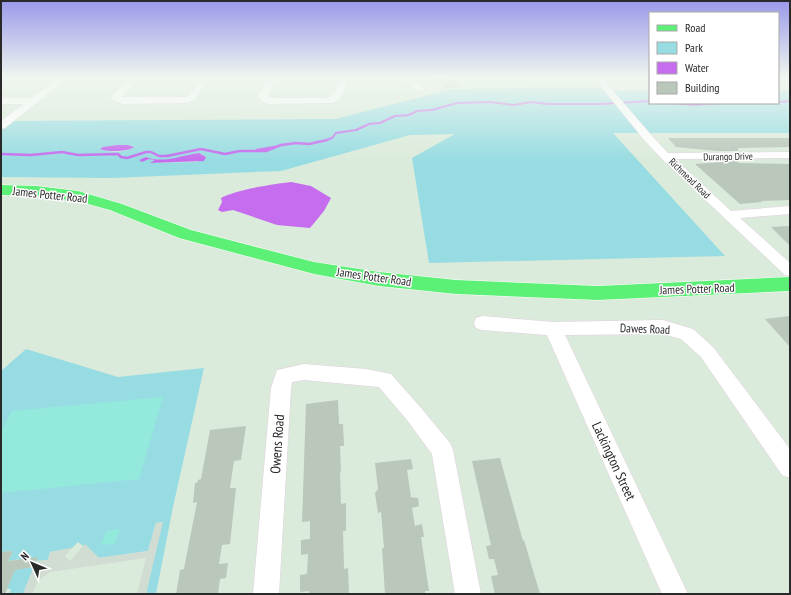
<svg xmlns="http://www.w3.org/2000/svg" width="791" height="595" viewBox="0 0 791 595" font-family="'PT Sans Narrow',sans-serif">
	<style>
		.education { fill: #caedcd }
		.green { fill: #97dce2; fill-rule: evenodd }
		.pitch { fill: #93e9dc }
		.plaza { fill: #d1dcd2 }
		.water { fill: #c56dee }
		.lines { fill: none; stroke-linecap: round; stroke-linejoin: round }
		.stream-far1 { stroke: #c56dee; stroke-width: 2 }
		.stream { stroke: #c56dee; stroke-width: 2.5 }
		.building { fill: #bac7bb }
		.minor-casing { stroke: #e2d0de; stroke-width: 1 }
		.major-casing { stroke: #fff; stroke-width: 1 }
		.minor { fill: #fff; fill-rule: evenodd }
		.major { fill: #5cf077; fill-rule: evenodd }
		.labels { text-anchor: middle; stroke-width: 3; stroke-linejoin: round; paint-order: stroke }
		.far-street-label { font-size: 10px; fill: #292929; stroke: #fff }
		.street-label { font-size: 12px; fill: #292929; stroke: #fff }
		.near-street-label { font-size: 14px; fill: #292929; stroke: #fff }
	</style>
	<rect width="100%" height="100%" fill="#dbebdb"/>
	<path class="education" d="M 456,78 L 587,78 L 595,88 L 474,89 Z"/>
	<path class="green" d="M 595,88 L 619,91 L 650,91 L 650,103 L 778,103 L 778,90 L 790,90 L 790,133 L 613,133 L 725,256 L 429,263 L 412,158 L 455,134 L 410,135 L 281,171 L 112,178 L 1,177 L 1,121 L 335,119 L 452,89 ZM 117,145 L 128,145 L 134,147 C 126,153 109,153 100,148 ZM 199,153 L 206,157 L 197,162 L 151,163 L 155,160 L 144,157 L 159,160 L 169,160 Z
		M 26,349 L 118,377 L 204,368 L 173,507 L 156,594 L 146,594 L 162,522 L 156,523 L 148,551 L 99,558 L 85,545 L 83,546 L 78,542 L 72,548 L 50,552 L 48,560 L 36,561 L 38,557 L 26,568 L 34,567 L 23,594 L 9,594 L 11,589 L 7,589 L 19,559 L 8,561 L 13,551 L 1,552 L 1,371 Z"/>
	<path class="pitch" d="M 473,78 L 523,78 L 525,82 L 475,82 Z
		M 163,397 L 139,479 L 1,493 L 1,431 L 12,411 Z
		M 120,529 L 115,544 L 101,545 L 106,531 Z"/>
	<path class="plaza" d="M 163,522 L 146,594 L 137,594 L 146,558 L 50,572 L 39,580 L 32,594 L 23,594 L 36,561 L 48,560 L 50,552 L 72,548 L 65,556 L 70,561 L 85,544 L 99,558 L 148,551 L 156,523 Z"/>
	<path class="water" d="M 117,145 L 128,145 L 134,147 C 129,152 106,152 100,149 L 103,147 Z
		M 199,153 L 206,157 L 204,161 L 150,163 L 155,160 L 149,159 L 142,162 L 139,160 L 146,157 C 165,164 181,155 199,153 Z
		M 291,182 L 311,186 L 331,198 L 324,211 L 310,228 L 277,225 L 233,210 L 222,212 L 218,210 L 222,202 L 221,198 C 235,190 273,184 291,182 Z"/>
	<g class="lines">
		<path class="stream-far1" d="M 778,102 L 790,101
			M 670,103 L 695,105 L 716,103
			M 324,141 L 332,138 L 336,133 L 356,130 L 369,124 L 380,123 L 395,116 L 409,115 L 417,111 L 432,110 L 457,103 L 490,102 L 514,105 L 531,102 L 547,104 L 600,104 L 650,101"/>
		<path class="stream" d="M 257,150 L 275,147
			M 1,154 L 31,155 L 62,152 L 78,155 L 118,154 L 121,157 L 127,158 L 146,152 L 151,152 L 159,156 L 167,156 L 201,149 L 225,154 L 240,151 L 266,151 L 281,145 L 296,143 L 309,144 L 327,140"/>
	</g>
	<path class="building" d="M 430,78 L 450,79 L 462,85 L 448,89 Z
		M 668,138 L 790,138 L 790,147 L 738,148 L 738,151 L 717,151 L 676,147 Z
		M 738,161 L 738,163 L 790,164 L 790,200 L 761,201 L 762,202 L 740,204 L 695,164 Z
		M 790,226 L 790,246 L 771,227 Z
		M 790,316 L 790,347 L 765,319 Z
		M 338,400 L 339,424 L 343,424 L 344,446 L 340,446 L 341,472 L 340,472 L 341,504 L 346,503 L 346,531 L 343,531 L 344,569 L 348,568 L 349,594 L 309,594 L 309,591 L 300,592 L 300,575 L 307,574 L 308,554 L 301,555 L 301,540 L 310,539 L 310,521 L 302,522 L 306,404 Z
		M 246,426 L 241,460 L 234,461 L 230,488 L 236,488 L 230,544 L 222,545 L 219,564 L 228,563 L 226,578 L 220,579 L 218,594 L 176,594 L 180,570 L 184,569 L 197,502 L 193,503 L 195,483 L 197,483 L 198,480 L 201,479 L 210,430 Z
		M 500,458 L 523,541 L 524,540 L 540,594 L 495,594 L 491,576 L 498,575 L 494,559 L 489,559 L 486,546 L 491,545 L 472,461 Z
		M 411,459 L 413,469 L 407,470 L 411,497 L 418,498 L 419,506 L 412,508 L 415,526 L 422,524 L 424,537 L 421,537 L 429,591 L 425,591 L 425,594 L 385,594 L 382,548 L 384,548 L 381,512 L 378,513 L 375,493 L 378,489 L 375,463 Z
		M 13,551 L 8,561 L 38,557 L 34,567 L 15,570 L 5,594 L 1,594 L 1,552 Z"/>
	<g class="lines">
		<defs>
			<path id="minor" d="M 59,78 L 68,78 L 5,128 L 1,129 L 1,121 L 24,104 L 1,104 L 1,98 L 32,98 Z
				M 131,78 L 140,78 L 121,97 L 185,97 L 189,95 L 202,78 L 210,78 L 195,99 L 187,103 L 122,104 L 110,98 L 112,96 Z
				M 268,78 L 276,78 L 268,96 L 270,98 L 328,98 L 335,92 L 339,78 L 347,78 C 345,89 344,98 332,103 L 270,104 L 263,102 L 258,96 Z
				M 403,78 L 412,78 L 423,88 L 422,90 L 416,90 Z
				M 594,78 L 602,78 L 653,137 L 668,153 L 790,152 L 790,158 L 675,159 L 731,211 L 790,206 L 790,214 L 740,218 L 790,263 L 790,276 L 785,275 L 662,159 L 645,141 Z
				M 482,316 L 553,322 L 663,320 L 693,329 L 713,347 L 790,449 L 790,478 L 782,475 L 701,357 L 681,339 L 663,334 L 565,335 L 688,594 L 662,594 L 547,335 L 482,330 L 476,328 L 474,323 L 476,318 Z
				M 304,364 L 366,369 L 391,374 L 421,408 L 450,443 L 453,450 L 481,594 L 455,594 L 432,454 L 407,420 L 379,387 L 304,380 L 292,382 L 291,388 L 279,594 L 253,594 L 271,388 L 277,370 Z"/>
			<path id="major" d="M 1,185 L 36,186 L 78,191 L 122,204 L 191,230 L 314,262 L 379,272 L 456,280 L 598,286 L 790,277 L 790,291 L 598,300 L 456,294 L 379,286 L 314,274 L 179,238 L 110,210 L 77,201 L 36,196 L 1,195 Z"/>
		</defs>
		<use href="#minor" class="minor-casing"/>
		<use href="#major" class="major-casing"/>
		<use href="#minor" class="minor"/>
		<use href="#major" class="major"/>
	</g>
	<linearGradient id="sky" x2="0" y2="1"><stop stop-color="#9a98ea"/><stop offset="0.48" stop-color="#eff6ef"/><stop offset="1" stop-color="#eff6ef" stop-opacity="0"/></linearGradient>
	<rect width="791" height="161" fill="url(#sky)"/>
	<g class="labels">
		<g class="far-street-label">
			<text transform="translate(728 156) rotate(-1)" y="4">Durango Drive</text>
			<text transform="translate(690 178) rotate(44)" y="4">Richmead Road</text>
		</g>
		<g class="street-label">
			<text transform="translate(50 195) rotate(6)" y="4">James Potter Road</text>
			<text transform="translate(374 277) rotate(8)" y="4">James Potter Road</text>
			<text transform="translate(697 289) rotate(-2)" y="4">James Potter Road</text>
			<text transform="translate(645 329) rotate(2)" y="4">Dawes Road</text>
		</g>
		<g class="near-street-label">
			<text transform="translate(277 444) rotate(-86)" y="5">Owens Road</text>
			<text transform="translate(614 461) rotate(65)" y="5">Lackington Street</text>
		</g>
	</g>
	<rect width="791" height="595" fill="none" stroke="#292929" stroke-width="4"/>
	<rect x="649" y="12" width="130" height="92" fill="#ffffff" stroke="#a9a9a9"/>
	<rect x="657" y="25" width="20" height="6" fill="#5cf077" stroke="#a9a9a9"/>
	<text x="685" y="32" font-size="12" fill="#292929">Road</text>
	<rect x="657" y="42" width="20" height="12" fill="#97dce2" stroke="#a9a9a9"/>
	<text x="685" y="52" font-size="12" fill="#292929">Park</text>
	<rect x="657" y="62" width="20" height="12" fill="#c56dee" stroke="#a9a9a9"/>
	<text x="685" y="72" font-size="12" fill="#292929">Water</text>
	<rect x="657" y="82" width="20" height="12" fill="#bac7bb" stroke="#a9a9a9"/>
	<text x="685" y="92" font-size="12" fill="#292929">Building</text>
	<g transform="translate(32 563) rotate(314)" stroke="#ffffff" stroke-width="3" paint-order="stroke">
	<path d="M0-3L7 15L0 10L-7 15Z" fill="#292929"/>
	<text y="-6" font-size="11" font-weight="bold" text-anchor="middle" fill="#292929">N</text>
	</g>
</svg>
